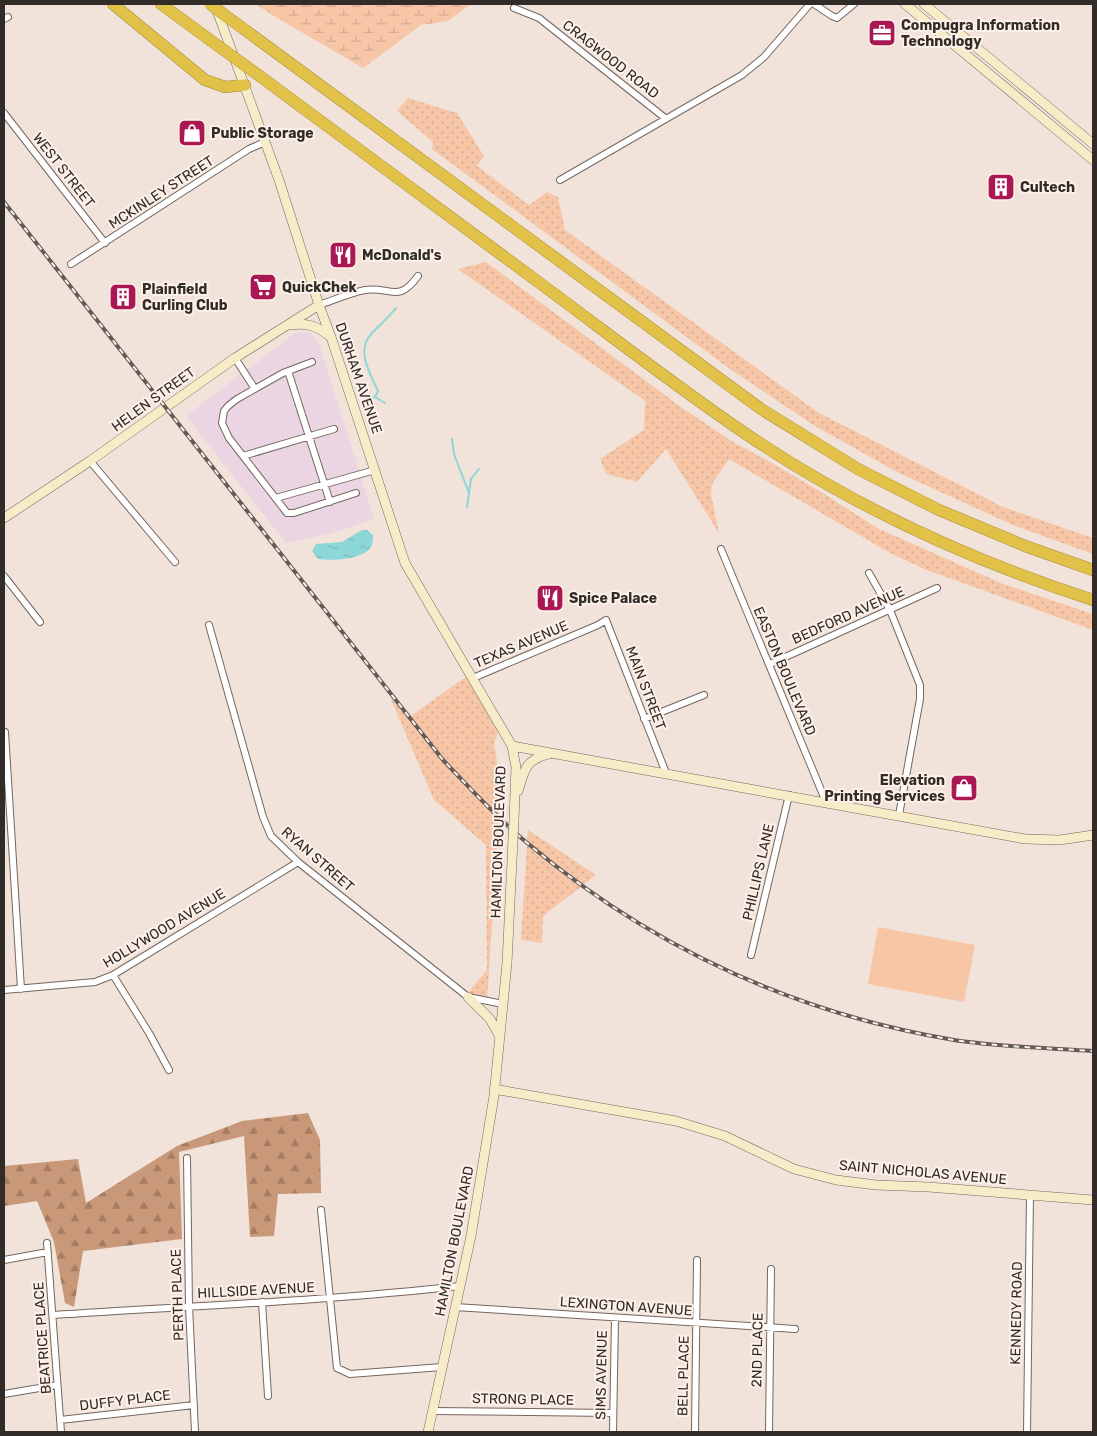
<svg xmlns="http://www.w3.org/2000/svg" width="1097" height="1436" viewBox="0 0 1097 1436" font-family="Rubik,sans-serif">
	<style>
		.commercial { fill: #ecd5e2 }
		.grass { fill: url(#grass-dots) }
		.forest { fill: url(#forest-firs) }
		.wetland { fill: url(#wetland-marsh) }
		.green { fill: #f6c6a7 }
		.water { fill: url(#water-ripples) }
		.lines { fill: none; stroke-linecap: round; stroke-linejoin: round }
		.stream { stroke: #8cd7d7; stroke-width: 2 }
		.street-casing { stroke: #73675f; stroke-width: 8 }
		.secondary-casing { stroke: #73675f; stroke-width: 10 }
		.highway-casing { stroke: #a48d3d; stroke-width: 12 }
		.street { stroke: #fff; stroke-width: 6 }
		.secondary { stroke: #f6ecc8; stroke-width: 9 }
		.highway { stroke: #e2c149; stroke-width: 11 }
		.rail-casing { stroke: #635b56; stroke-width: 4 }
		.rail { stroke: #fdf1ea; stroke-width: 2; stroke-dasharray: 5.5; stroke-linecap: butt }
		.secondary-bridge-casing { stroke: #73675f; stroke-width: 10; stroke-linecap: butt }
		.highway-bridge-casing { stroke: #a48d3d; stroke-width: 12; stroke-linecap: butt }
		.secondary-bridge { stroke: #f6ecc8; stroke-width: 9 }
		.highway-bridge { stroke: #e2c149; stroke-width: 11 }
		.labels { text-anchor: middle; stroke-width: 4; stroke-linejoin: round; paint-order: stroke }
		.poi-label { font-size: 14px; font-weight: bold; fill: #312c28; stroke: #fdf1ea; text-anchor: start }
		.street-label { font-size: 14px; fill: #312c28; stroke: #fdf1ea }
	</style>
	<defs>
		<pattern id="grass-dots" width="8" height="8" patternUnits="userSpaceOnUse" patternTransform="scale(1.25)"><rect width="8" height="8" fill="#f6c6a7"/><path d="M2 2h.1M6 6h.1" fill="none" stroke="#d3aa90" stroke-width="1.8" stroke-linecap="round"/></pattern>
		<pattern id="forest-firs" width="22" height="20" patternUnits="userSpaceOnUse" patternTransform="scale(1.25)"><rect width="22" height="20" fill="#c99878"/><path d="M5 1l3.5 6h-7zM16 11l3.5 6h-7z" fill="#a47c62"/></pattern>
		<pattern id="wetland-marsh" width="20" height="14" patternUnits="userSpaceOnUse" patternTransform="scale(1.25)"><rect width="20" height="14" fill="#f6c6a7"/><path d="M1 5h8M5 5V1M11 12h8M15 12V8" fill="none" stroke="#d3aa90"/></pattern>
		<pattern id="water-ripples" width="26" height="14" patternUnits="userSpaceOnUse" patternTransform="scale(1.25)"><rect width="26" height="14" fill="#8cd7d7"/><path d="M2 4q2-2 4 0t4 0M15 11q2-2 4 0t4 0" fill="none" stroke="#79b9b9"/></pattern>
	</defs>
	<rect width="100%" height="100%" fill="#f2e3da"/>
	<path class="commercial" d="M 307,332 L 312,334 L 319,343 L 374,519 L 329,534 L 286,543 L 186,416 L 295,333 Z"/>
	<path class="grass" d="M 408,98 L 457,113 L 484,156 L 477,166 L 529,205 L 547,192 L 558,197 L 565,230 L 819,413 L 1003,507 L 1093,538 L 1093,554 L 1015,526 L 897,472 L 815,426 L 730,369 L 432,149 L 433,142 L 397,111 Z
		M 486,262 L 681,407 L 733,442 L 765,459 L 821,492 L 877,528 L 1003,584 L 1093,614 L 1093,630 L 924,569 L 890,553 L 729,459 L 712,484 L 711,495 L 719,533 L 666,449 L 637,482 L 606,474 L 600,459 L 644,430 L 645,401 L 458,269 Z
		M 467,676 L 498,733 L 494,743 L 501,787 L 487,1000 L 467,994 L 487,970 L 486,845 L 434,800 L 390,697 L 408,718 Z
		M 528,830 L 596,875 L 543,916 L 542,943 L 521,940 Z"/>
	<path class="forest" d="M 308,1113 L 320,1140 L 321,1193 L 278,1194 L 274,1236 L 250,1237 L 244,1136 L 179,1152 L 182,1239 L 83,1251 L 74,1307 L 65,1303 L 54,1242 L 37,1201 L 4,1206 L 4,1166 L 78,1159 L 86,1203 L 177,1146 L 242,1121 Z"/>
	<path class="wetland" d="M 255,4 L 471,4 L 448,21 L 421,25 L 363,68 L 274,16 Z"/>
	<path class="green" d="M 878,927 L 975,945 L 964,1002 L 868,984 Z"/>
	<path class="water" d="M 362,530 L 367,530 L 373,535 C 373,539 373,543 371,547 C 363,560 331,561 318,559 L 312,551 L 316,544 L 342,542 Z"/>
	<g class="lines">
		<path class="stream" d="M 375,397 L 378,391 C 370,373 355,350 372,333 C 380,325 389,317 396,308
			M 372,398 L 375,397 L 385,403
			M 452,439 L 454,454 L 469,493
			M 467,507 L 471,479 L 479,469"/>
		<defs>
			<path id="street" d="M 814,4 L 832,16 L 837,18 L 854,4
				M 514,8 L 539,18 L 665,118
				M 4,19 L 8,17
				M 4,113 L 105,243
				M 560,180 L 742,75 L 764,57 L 810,4
				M 71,264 L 249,149 L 265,142
				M 319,305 C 334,300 349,293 365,290 C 390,286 398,304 418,276
				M 235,358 L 255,389
				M 312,362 L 283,373 L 237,399 L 228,406 L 224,411 L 222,423 L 229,438 L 287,513 L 294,513 L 356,493
				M 288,371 L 330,502
				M 243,456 L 334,429
				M 90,461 L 175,562
				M 276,498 L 375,470
				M 721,549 L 826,802
				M 869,573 L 890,610 L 920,685 L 920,699 L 899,815
				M 4,576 L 40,622
				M 209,625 L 263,817 L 271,836 L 298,862 L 468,997 L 503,1004
				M 770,664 L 937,588
				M 473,678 L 598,625 L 606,620 L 666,773
				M 644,719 L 704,695
				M 5,732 L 21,989
				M 751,955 L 789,795
				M 113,975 L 149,1033 L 169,1070
				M 4,990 L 95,982 L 113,975 L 298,862
				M 187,1158 L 189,1306 L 195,1432
				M 321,1210 L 337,1368 L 350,1374 L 442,1367
				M 47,1243 L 61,1432
				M 4,1260 L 48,1252
				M 262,1302 L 268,1396
				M 455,1307 L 795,1329
				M 53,1315 C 189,1306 325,1301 460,1286
				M 4,1394 L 57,1385
				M 432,1411 L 613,1413
				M 60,1420 L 194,1405
				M 613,1432 L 615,1318
				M 695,1432 L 697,1260
				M 769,1432 L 771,1269
				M 1027,1432 L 1030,1195"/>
			<path id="secondary" d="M 905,4 L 1093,160
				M 924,4 L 1093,144
				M 216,8 L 279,180 L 319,305 L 331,337 L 405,563 L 512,746 L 516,767 L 514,820
				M 291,325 C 308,322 318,327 331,337
				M 4,518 L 90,461 L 235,358 L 319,305
				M 512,746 L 1025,839 L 1060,840 L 1093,835
				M 518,791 C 525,769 525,760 549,754
				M 468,997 L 490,1019 L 500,1037
				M 494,1089 L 676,1121 L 725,1136 L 794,1169 L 836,1180 L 876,1185 L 928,1187 L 1093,1200
				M 428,1432 L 471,1236 L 494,1096 L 507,963 L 513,840"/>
			<path id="highway" d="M 113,4 L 205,80 L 225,87 L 245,85
				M 161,4 L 210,40
				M 241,27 L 761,409 L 858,469 L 939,510 L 1025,546 L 1093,570
				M 261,77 C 354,146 448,215 541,284 C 610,335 678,388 749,436 C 855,507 972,561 1093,600"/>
		</defs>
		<use href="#street" class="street-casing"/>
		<use href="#secondary" class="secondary-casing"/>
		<use href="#highway" class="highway-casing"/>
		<use href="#street" class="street"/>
		<use href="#secondary" class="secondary"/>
		<use href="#highway" class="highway"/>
		<defs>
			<path id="rail" d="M 4,202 L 443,760 C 470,788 496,817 526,842 C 651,947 793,1013 954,1040 C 1000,1047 1047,1048 1093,1051"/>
		</defs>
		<use href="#rail" class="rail-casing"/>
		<use href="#rail" class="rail"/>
		<defs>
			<path id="secondary-bridge" d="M 513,840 L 514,820"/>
			<path id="highway-bridge" d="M 210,4 L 241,27
				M 210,40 L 261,77"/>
		</defs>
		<use href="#secondary-bridge" class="secondary-bridge-casing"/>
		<use href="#highway-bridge" class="highway-bridge-casing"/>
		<use href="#secondary-bridge" class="secondary-bridge"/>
		<use href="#highway-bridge" class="highway-bridge"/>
	</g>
	<defs>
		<symbol id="office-square" viewBox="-11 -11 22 22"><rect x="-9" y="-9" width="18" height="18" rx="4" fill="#a91853" stroke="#fdf1ea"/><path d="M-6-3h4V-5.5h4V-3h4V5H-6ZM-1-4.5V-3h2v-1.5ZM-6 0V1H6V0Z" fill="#fff"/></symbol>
		<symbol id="shop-square" viewBox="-11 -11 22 22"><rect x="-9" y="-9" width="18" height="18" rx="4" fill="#a91853" stroke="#fdf1ea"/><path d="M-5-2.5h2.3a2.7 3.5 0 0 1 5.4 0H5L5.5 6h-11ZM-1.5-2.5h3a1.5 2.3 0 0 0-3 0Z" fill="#fff"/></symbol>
		<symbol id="building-square" viewBox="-11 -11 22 22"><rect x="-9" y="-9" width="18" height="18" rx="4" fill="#a91853" stroke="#fdf1ea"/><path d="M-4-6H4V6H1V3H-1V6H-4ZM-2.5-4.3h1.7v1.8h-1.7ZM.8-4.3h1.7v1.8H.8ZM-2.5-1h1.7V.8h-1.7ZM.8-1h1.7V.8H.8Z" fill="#fff"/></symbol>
		<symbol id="restaurant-square" viewBox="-11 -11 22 22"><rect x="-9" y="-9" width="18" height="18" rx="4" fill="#a91853" stroke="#fdf1ea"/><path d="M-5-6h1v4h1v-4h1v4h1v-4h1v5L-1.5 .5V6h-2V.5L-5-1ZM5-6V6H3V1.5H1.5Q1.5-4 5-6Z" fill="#fff"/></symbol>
		<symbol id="supermarket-square" viewBox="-11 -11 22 22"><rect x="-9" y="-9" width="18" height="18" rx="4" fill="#a91853" stroke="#fdf1ea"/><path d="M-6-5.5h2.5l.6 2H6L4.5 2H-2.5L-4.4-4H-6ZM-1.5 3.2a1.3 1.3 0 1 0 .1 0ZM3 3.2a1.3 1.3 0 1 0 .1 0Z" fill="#fff"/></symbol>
	</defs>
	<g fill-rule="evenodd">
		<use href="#office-square" x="866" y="17" width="32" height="32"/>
		<use href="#shop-square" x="176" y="117" width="32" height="32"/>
		<use href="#building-square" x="985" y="171" width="32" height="32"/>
		<use href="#restaurant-square" x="327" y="239" width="32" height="32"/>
		<use href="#supermarket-square" x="247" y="271" width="32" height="32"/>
		<use href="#building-square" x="107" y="281" width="32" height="32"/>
		<use href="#restaurant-square" x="534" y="582" width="32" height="32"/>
		<use href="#shop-square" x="948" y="772" width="32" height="32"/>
	</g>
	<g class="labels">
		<g class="poi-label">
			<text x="901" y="30">Compugra Information<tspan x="901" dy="16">Technology</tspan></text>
			<text x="211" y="138">Public Storage</text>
			<text x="1020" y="192">Cultech</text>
			<text x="362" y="260">McDonald's</text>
			<text x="282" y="292">QuickChek</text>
			<text x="142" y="294">Plainfield<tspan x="142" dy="16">Curling Club</tspan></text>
			<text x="569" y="603">Spice Palace</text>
			<text x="945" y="785" text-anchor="end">Elevation<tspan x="945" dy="16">Printing Services</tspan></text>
		</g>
		<g class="street-label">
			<text transform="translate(611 59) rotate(38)" y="5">CRAGWOOD ROAD</text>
			<text transform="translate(64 170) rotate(52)" y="5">WEST STREET</text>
			<text transform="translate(161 192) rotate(-33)" y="5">MCKINLEY STREET</text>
			<text transform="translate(359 378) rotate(71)" y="5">DURHAM AVENUE</text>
			<text transform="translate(153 399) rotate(-36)" y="5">HELEN STREET</text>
			<text transform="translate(848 615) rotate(-24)" y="5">BEDFORD AVENUE</text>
			<text transform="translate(521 644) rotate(-23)" y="5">TEXAS AVENUE</text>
			<text transform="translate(785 671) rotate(67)" y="5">EASTON BOULEVARD</text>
			<text transform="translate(646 688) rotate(69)" y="5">MAIN STREET</text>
			<text transform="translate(498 842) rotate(-88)" y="5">HAMILTON BOULEVARD</text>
			<text transform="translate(318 859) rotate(41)" y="5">RYAN STREET</text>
			<text transform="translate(758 872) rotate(-77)" y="5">PHILLIPS LANE</text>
			<text transform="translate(164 928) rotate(-31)" y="5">HOLLYWOOD AVENUE</text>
			<text transform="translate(923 1172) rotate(5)" y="5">SAINT NICHOLAS AVENUE</text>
			<text transform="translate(454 1241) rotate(-79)" y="5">HAMILTON BOULEVARD</text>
			<text transform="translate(256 1290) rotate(-3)" y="5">HILLSIDE AVENUE</text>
			<text transform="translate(177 1295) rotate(-92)" y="5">PERTH PLACE</text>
			<text transform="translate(626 1306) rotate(4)" y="5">LEXINGTON AVENUE</text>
			<text transform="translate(1016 1313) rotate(-89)" y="5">KENNEDY ROAD</text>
			<text transform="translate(42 1338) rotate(-94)" y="5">BEATRICE PLACE</text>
			<text transform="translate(757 1350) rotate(-89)" y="5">2ND PLACE</text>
			<text transform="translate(601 1375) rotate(-89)" y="5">SIMS AVENUE</text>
			<text transform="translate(683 1376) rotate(-89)" y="5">BELL PLACE</text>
			<text transform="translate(523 1399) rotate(1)" y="5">STRONG PLACE</text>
			<text transform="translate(125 1400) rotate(-7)" y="5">DUFFY PLACE</text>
		</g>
	</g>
	<rect width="1097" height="1436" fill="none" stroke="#312c28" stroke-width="10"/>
</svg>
